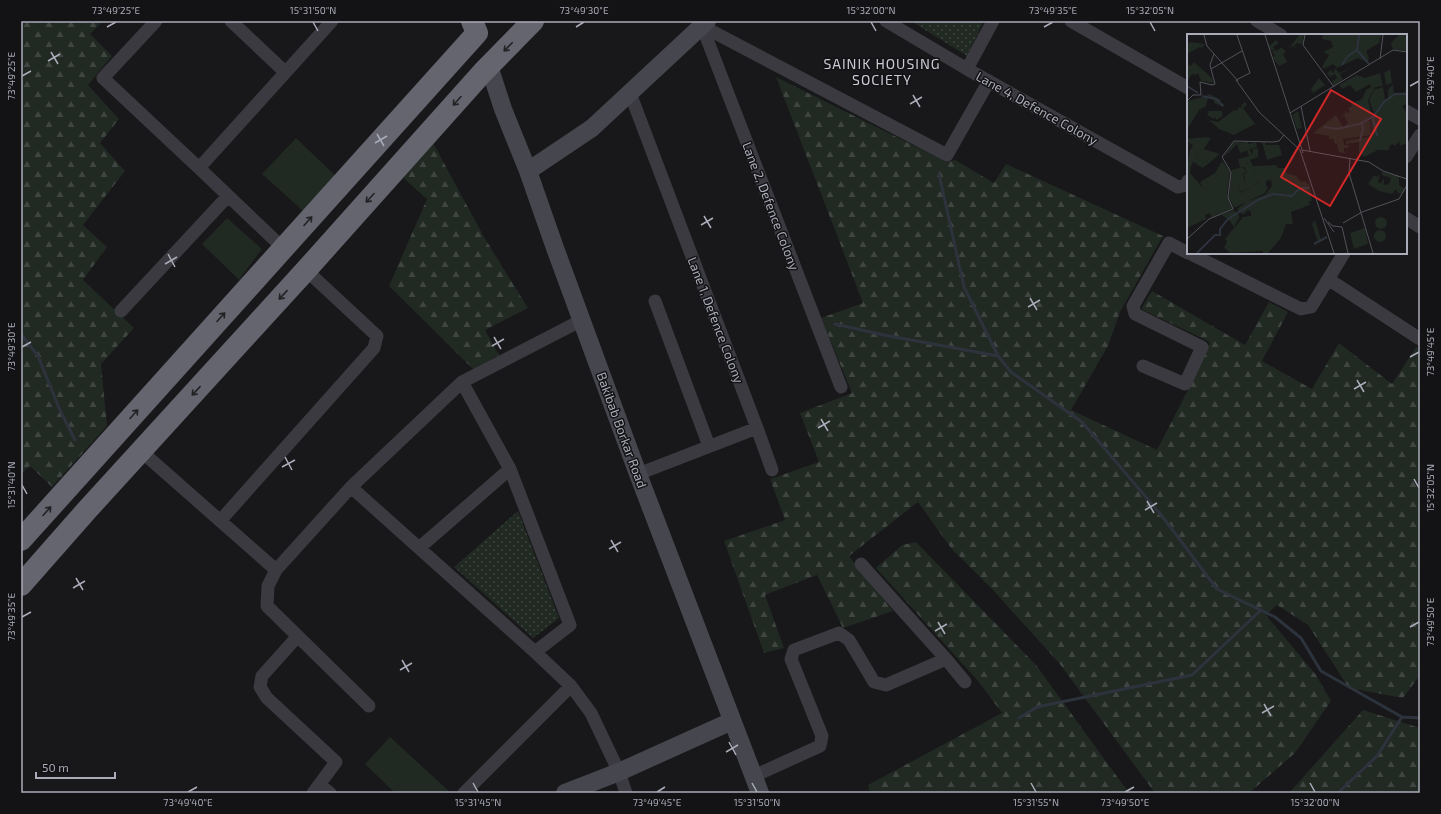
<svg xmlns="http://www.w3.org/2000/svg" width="1441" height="814" viewBox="0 0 1441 814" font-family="'Exo 2',sans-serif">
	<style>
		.grass { fill: #212923 }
		.forest { fill: url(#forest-firs) }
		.park { fill: url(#park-dots) }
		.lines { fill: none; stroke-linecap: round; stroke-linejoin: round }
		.stream { stroke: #2d333d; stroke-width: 3 }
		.street { stroke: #3a3a40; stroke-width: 13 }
		.secondary { stroke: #46474e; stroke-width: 18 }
		.highway { stroke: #64656f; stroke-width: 22 }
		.oneway { stroke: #232326 }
		.ticks { fill: none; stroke: #aaacb9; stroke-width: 1.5 }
		.labels { text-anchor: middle; stroke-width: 3; stroke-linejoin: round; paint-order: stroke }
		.street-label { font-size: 13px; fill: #aaacb9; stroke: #131214 }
		.neighbourhood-label { font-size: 14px; letter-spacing: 1px; fill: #caccd5; stroke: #131214 }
		.inset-river { fill: none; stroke: #2d333d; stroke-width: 2 }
		.inset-road { fill: none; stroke: #525359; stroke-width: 1 }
		.view { fill: #d62828; fill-opacity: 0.15; stroke: #d62828; stroke-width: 2 }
		.inset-edge { fill: none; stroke: #aaacb9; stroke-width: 2 }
		.neatline { fill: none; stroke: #aaacb9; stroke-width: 1.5 }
		.ticks-label { font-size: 10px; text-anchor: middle; fill: #aaacb9 }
	</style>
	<defs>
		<pattern id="forest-firs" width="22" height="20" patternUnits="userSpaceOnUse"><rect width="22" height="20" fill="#212923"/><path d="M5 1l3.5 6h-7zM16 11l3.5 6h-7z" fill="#3f4541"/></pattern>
		<pattern id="park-dots" width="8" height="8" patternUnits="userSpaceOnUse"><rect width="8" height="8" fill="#212923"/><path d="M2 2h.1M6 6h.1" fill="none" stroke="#3f4541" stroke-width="1.8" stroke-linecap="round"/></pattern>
	</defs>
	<rect width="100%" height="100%" fill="#181719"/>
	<path class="grass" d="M 296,138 L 336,176 L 303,211 L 262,174 Z
		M 227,218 L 262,249 L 239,280 L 202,244 Z
		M 390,737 L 449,791 L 448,793 L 395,793 L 365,764 Z"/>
	<path class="forest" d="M 21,21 L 103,21 L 90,34 L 112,56 L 88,85 L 119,119 L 100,143 L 125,171 L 83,225 L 107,247 L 83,280 L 134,328 L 101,364 L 107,426 L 52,487 L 30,466 L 21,474 Z
		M 776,77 L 947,162 L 955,160 L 994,183 L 1006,164 L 1163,236 L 1120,312 L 1108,346 L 1071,410 L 1157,450 L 1189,388 L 1210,342 L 1141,309 L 1152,291 L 1245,345 L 1269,302 L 1288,312 L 1262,361 L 1312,389 L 1339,343 L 1392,384 L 1416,347 L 1420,349 L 1420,675 L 1403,698 L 1349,688 L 1308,625 L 1277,605 L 1266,615 L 1316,675 L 1331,701 L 1295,753 L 1249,793 L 1155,793 L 1059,663 L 992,589 L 951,548 L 918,502 L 849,556 L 893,611 L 843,628 L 817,575 L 765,595 L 784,648 L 764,653 L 724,541 L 785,520 L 770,479 L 819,462 L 800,413 L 852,393 L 821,318 L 863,303 Z
		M 432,141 L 484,237 L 528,308 L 485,330 L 499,355 L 474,370 L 389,286 L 427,199 L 401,176 Z
		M 916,542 L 1036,665 L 1129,793 L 870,793 L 868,785 L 1002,713 L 978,681 L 876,568 L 902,545 Z
		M 1363,710 L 1420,728 L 1420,793 L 1289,793 Z"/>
	<path class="park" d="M 911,21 L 984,21 L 967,56 Z
		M 518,511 L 559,618 L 533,638 L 454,567 Z"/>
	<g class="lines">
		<path class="stream" d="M 939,174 L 964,287 L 998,356 L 1011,372 L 1082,422 L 1162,516 L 1217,589 L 1275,617 L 1301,638 L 1321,671 L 1402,717 L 1420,718
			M 835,324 L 884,335 L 998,356
			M 21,334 L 38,356 L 59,408 L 75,440
			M 1019,718 L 1037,707 L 1192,675 L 1261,610
			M 1338,793 L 1377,756 L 1402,717"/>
		<path class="street" d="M 156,21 L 103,78 L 199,168
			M 231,21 L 285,72
			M 886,21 L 967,69 L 1178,187 L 1186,185 L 1188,181
			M 1071,21 L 1188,88
			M 1257,21 L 1281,35
			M 702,26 L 841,387
			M 702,26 L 947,155 L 989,81
			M 967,69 L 993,21
			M 630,93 L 757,428 L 638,474
			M 1406,111 L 1420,119
			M 1406,157 L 1420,135
			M 1406,218 L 1420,227
			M 283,248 L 199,168 L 332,21
			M 1189,253 L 1301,309 L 1311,307 L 1344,253
			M 1328,279 L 1420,339
			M 655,301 L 709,446
			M 121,311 L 228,196
			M 1143,366 L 1185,384 L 1202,347 L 1135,314 L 1133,306 L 1169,243 L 1188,253
			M 462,382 L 510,469 L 570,625 L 535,652
			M 757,428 L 772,470
			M 141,451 L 276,570
			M 351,487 L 535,652 L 571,686 L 591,713 L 619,772 L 626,793
			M 220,521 L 374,348 L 377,336 L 306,270
			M 419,548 L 510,469
			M 297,637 L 262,676 L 260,687 L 267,698 L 336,762 L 313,793
			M 946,659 L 965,682
			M 369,706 L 267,606 L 268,586 L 276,570 L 351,487 L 462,382 L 582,320
			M 754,776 L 820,746 L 822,736 L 791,659 L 794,650 L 839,633 L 849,640 L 874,682 L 886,685 L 946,659 L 861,564
			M 320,785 L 330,793
			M 464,793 L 571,686"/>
		<path class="secondary" d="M 489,66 L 503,109 L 528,171 L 555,248 L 638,474 L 760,793
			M 528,171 L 592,128 L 707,21
			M 565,793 L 619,772 L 732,721"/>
		<path class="highway" d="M 21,540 L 477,33 L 472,21
			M 21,585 L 87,510 L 306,270 L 483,72 L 533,21"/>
	</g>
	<defs><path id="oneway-shaft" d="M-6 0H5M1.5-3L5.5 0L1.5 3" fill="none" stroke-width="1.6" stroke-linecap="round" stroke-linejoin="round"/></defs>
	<g class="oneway">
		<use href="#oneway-shaft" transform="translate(508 47) rotate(134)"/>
		<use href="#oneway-shaft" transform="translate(457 101) rotate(132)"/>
		<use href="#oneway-shaft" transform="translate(370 198) rotate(132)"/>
		<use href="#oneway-shaft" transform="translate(308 221) rotate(-48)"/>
		<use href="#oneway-shaft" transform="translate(283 295) rotate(133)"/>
		<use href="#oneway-shaft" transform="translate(221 317) rotate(-48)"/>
		<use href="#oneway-shaft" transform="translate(196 391) rotate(133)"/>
		<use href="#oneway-shaft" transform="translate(134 414) rotate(-48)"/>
		<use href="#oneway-shaft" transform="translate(47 511) rotate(-48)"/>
	</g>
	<path class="ticks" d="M 313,22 L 318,31M 871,22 L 876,31M 1150,22 L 1155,31M 107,27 L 116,22M 576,27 L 584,22M 1044,27 L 1053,22M 51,52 L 58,64M 48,61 L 60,54M 22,76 L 31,71M 1410,86 L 1419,81M 913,95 L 920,107M 910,104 L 922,97M 377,134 L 384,146M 375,143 L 387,136M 704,216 L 711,228M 701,225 L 713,218M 168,254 L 175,267M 165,264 L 177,257M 1030,298 L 1037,310M 1028,307 L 1040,300M 494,337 L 501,349M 492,346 L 504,339M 22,347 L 31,342M 1410,357 L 1419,352M 1357,380 L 1364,392M 1354,389 L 1366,382M 821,419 L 828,431M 818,428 L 830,421M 285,457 L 292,470M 282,467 L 295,460M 1414,479 L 1419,488M 22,485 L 27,494M 1147,501 L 1154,513M 1145,510 L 1157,503M 611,540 L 618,552M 609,549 L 621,542M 76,578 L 83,590M 73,588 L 85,581M 22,617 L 31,612M 938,622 L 945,634M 1410,627 L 1419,622M 935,631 L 947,624M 402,660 L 409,672M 400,670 L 412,663M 1264,704 L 1271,716M 1262,713 L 1274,706M 729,742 L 736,755M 726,752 L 738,745M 473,783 L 478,792M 752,783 L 757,792M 1031,783 L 1036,792M 1310,783 L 1315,792M 188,792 L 197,787M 657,792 L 665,787M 1125,792 L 1134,787"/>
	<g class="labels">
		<g class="street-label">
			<text transform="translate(1037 108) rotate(29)" y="5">Lane 4, Defence Colony</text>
			<text transform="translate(771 206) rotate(69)" y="5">Lane 2, Defence Colony</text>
			<text transform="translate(716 320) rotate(69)" y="5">Lane 1, Defence Colony</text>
			<text transform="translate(622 430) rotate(70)" y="5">Bakibab Borkar Road</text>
		</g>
		<g class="neighbourhood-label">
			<text x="882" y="69">SAINIK HOUSING<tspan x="882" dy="16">SOCIETY</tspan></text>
		</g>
	</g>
	<g transform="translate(1187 34)">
		<rect width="220" height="220" fill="#181719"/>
		<path d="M 19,103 L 24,104 L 17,115 L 33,120 L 16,134 L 9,130 L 16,121 L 20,127 L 20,120 L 11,120 L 4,132 L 0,132 L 3,116 L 6,111 L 2,109 L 0,105 ZM 58,123 L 62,132 L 69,136 L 68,145 L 71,145 L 73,148 L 53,160 L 52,158 L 57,157 L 52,156 L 53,152 L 49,151 L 50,148 L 58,148 L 58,142 L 56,140 L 60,138 L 57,133 L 53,133 L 51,125 ZM 178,194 L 181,210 L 167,215 L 163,199 Z" fill="#212923"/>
		<path d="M 112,1 L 117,1 L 115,10 L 110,9 L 107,12 L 112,16 L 105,12 L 100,17 ZM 136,1 L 194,1 L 192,9 L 179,17 L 182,24 L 180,28 L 171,24 L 150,34 L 146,30 L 137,35 L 135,33 L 142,21 L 136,18 L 146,13 L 144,7 L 135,5 ZM 212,1 L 220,1 L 220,17 L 206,15 L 204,9 ZM 89,6 L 92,9 L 86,13 L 89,17 L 95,13 L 99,18 L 96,20 L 100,28 L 92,32 L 86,24 L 88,20 L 85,19 L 87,16 L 84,16 L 82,12 ZM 0,9 L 4,8 L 18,10 L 15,14 L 13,13 L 0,20 ZM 7,28 L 25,44 L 27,49 L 14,47 L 11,39 L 9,41 L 5,40 L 0,48 L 0,30 L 4,32 ZM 148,34 L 152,39 L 164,34 L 153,40 L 156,46 L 147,52 L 145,47 L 150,44 L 148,40 L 143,43 L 140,39 L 144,36 L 146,39 ZM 203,35 L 205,49 L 199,51 L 197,39 ZM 193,39 L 196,52 L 188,53 L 181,66 L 185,83 L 175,87 L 183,87 L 184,101 L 156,105 L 157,111 L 162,111 L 161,114 L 157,114 L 157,118 L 160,120 L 152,118 L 150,110 L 147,109 L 147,105 L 142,105 L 142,102 L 126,99 L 149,81 L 156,93 L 161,89 L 157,82 L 152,84 L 158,80 L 158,76 L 160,79 L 163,78 L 161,74 L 166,72 L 164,70 L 175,65 L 179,56 L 184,53 L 183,50 L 169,58 L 163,51 L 155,55 L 152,51 L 170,41 L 178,44 ZM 206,50 L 207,60 L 218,58 L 220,50 L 220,70 L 215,72 L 220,79 L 220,109 L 213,112 L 212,107 L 208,112 L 205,110 L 202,113 L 202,116 L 191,116 L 177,123 L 172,118 L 172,108 L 159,110 L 159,107 L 186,102 L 184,86 L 188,82 L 182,66 L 187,56 L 196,53 L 198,65 L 201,66 L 201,56 ZM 23,60 L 34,66 L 33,68 L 38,71 L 36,73 L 27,69 L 27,66 L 19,61 ZM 19,62 L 21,64 L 19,72 L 12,76 L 0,96 L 1,67 ZM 58,68 L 60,71 L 56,74 L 68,90 L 47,101 L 32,95 L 22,86 L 31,88 L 47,76 L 49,77 L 52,73 L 55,74 L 54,71 ZM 22,77 L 35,77 L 36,82 L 29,86 L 29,83 L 27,85 L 20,81 ZM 111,77 L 115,94 L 110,95 L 105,81 ZM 51,107 L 52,109 L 61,107 L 61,110 L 69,108 L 70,113 L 53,119 L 50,110 L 37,123 L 46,109 ZM 75,108 L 78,108 L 79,111 L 92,111 L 95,121 L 80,126 ZM 71,114 L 71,123 L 63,126 L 66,132 L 89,131 L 91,134 L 98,134 L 99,139 L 109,142 L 114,148 L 118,147 L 123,152 L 125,167 L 122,167 L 123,171 L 104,178 L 106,190 L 99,190 L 94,204 L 81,219 L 76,219 L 76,217 L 43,219 L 37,214 L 40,207 L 38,205 L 56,183 L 64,182 L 64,178 L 61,176 L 56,181 L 50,175 L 59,168 L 78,161 L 85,152 L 84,146 L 79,147 L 79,152 L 81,153 L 78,159 L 47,174 L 42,163 L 45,136 L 55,133 L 60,138 L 56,139 L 58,148 L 50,148 L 49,151 L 53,152 L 52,156 L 57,156 L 52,158 L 53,160 L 73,148 L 71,145 L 65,146 L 69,136 L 62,133 L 58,123 L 62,122 L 60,116 L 63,116 L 65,121 L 66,115 ZM 11,117 L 20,120 L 22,124 L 16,131 L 17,121 L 9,130 L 6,127 L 12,120 L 8,121 ZM 35,127 L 43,137 L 40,160 L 45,175 L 25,183 L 22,179 L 18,181 L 19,185 L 0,194 L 0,132 L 4,132 L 3,139 L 16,154 L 13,148 L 28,139 ZM 195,138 L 212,142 L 212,151 L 218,155 L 215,160 L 211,159 L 209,155 L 205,160 L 192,157 L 181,150 L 187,141 L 190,143 L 193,140 L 191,148 L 194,149 L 197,144 L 197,151 L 202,150 L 204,144 L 195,141 ZM 47,176 L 53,182 L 47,193 L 41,185 L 34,181 ZM 128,186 L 134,206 L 131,208 L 125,190 Z" fill="#212923"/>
		<path d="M 132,44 L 138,51 L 126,59 L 124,55 ZM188 189a6 6 0 1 1 12 0a6 6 0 1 1-12 0ZM187 202a6 6 0 1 1 12 0a6 6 0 1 1-12 0Z" fill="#212923"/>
		<path class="inset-river" d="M 170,16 L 182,30M 155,31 L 161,22 L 170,16 L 172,1M 0,52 L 11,59M 15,62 L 29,65 L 36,72M 186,84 L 190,102M 137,93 L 150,95 L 172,90 L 186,83 L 197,68 L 208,60 L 220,60M 173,107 L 176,95 L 175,88M 127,210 L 140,203M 10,219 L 28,201 L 33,201 L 33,195 L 41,185 L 71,166 L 86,160 L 105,162 L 113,154 L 122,154"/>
		<path class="inset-road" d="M 17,1 L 20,12 L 51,47M 50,1 L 63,39 L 49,46 L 72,78 L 113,116 L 147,219M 78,1 L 116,119M 118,1 L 116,11 L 147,53M 193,25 L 196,1M 24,35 L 55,17M 0,67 L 6,61 L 14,61 L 13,48 L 25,51 L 28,50 L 23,31 L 27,20M 114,72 L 123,117M 103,79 L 206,16 L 220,18M 115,116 L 182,128 L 196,137 L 220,145M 163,124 L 162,139 L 186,219M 137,184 L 147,198M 141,188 L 146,192 L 155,193 L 161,219M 156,189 L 175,178 L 212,165 L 220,151M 0,205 L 22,185 L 46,175 L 41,163 L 44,138 L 35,123 L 47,107 L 86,108 L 92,107 L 97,101"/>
		<path class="view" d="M 144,56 L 194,85 L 143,172 L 94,143 Z"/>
		<rect width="220" height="220" class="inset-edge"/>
	</g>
	<rect width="1441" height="814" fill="none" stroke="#131214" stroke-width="44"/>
	<path d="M36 772v6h79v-6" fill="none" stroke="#aaacb9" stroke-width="2"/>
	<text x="42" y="772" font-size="12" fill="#aaacb9" stroke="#131214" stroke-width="3" paint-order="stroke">50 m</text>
	<rect x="22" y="22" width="1397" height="770" class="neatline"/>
	<g class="ticks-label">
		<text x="116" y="14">73°49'25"E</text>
		<text x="313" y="14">15°31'50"N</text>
		<text x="584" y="14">73°49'30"E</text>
		<text x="871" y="14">15°32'00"N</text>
		<text x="1053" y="14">73°49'35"E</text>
		<text x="1150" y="14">15°32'05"N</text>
		<text transform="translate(11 76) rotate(-90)" y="4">73°49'25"E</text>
		<text transform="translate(1430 81) rotate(-90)" y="4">73°49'40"E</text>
		<text transform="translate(11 347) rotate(-90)" y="4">73°49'30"E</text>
		<text transform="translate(1430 352) rotate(-90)" y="4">73°49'45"E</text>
		<text transform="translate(11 485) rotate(-90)" y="4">15°31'40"N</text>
		<text transform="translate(1430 488) rotate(-90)" y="4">15°32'05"N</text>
		<text transform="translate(11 617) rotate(-90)" y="4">73°49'35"E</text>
		<text transform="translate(1430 622) rotate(-90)" y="4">73°49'50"E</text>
		<text x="188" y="806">73°49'40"E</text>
		<text x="478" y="806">15°31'45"N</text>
		<text x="657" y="806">73°49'45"E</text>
		<text x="757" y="806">15°31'50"N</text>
		<text x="1036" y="806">15°31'55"N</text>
		<text x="1125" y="806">73°49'50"E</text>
		<text x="1315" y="806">15°32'00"N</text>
	</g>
</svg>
